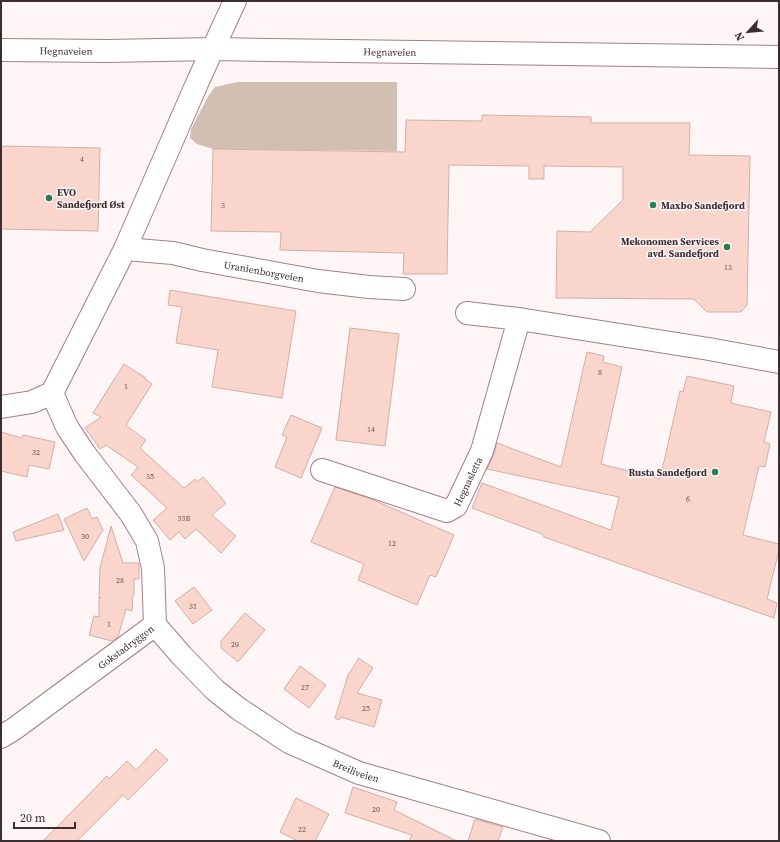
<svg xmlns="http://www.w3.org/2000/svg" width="780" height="842" viewBox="0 0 780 842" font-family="'Source Serif 4',serif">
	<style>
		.green { fill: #d1c0b1 }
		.building { fill: #fad5cc; stroke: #d5aea5 }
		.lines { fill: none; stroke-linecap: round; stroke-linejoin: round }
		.minor-casing { stroke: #a47f88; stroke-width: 24 }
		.secondary-casing { stroke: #a47f88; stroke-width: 24 }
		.minor { stroke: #fff; stroke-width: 22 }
		.secondary { stroke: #fff; stroke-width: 22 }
		.poi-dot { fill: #277e52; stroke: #fef5f7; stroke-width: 1.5 }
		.labels { text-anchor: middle; stroke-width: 3; stroke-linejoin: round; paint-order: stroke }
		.number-label { font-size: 8px; fill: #6c5758 }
		.street-label { font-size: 10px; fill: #3d2d31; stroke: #fef5f7 }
		.poi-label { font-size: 10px; font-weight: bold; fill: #3d2d31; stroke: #fef5f7; text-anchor: start }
	</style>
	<rect width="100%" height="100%" fill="#fef5f7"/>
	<path class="green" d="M 237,82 L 397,82 L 397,151 L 213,149 L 197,144 L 190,138 L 191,129 L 209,95 L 215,87 Z"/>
	<path class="building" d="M 482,115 L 591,117 L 591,123 L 690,123 L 689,155 L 750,156 L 747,305 L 741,312 L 707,312 L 694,299 L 556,298 L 557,231 L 590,232 L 623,200 L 623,167 L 544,166 L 544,179 L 529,179 L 529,166 L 449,165 L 447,274 L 403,274 L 404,253 L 280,250 L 281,232 L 211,231 L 213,149 L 405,152 L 406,120 L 482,121 Z
		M 1,146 L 100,148 L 98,231 L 1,229 Z
		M 170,290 L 296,311 L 282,398 L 212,387 L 218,350 L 176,343 L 182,307 L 168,305 Z
		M 350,328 L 399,334 L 385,446 L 336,440 Z
		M 587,352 L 604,356 L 603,362 L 622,367 L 601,464 L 660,479 L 680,391 L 683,392 L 687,376 L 734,386 L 731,403 L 771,412 L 764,442 L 770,444 L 765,467 L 759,466 L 743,535 L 779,544 L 779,550 L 767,599 L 777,603 L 774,618 L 544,537 L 542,534 L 472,508 L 482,483 L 611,530 L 619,497 L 487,469 L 493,456 L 497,443 L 561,467 Z
		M 124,364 L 146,378 L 145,379 L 152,384 L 126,425 L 146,440 L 140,448 L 184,488 L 195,479 L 197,482 L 203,477 L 226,503 L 212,515 L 236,536 L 221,553 L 196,529 L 185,539 L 179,532 L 170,540 L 153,520 L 167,508 L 131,475 L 138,467 L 106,445 L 100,449 L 85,428 L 101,417 L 93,413 Z
		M 291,415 L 322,428 L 301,478 L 275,467 L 287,437 L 282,435 Z
		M 1,432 L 22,438 L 23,435 L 55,442 L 49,469 L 29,465 L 27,477 L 1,471 Z
		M 335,487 L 371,499 L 454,535 L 436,577 L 430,575 L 417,605 L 358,580 L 364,564 L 311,542 Z
		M 87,508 L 92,519 L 97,517 L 103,530 L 84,561 L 64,519 Z
		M 58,514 L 64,530 L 16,541 L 13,532 Z
		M 111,526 L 123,563 L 139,563 L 139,579 L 134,579 L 134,595 L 133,595 L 132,611 L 126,609 L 118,637 L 112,641 L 89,635 L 94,616 L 99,617 L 99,597 L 101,598 L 99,595 L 100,568 Z
		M 194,587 L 212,610 L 193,624 L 175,601 Z
		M 245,613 L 265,630 L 238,662 L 221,648 L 221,641 Z
		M 359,658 L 373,668 L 357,693 L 382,700 L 374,727 L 341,717 L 339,720 L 335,718 L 348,675 Z
		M 300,666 L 326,685 L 309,708 L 284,689 Z
		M 156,749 L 168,760 L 128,800 L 123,795 L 77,841 L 43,841 L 107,776 L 109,779 L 127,761 L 136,770 Z
		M 353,787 L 397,802 L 394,810 L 457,841 L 409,841 L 412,835 L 345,813 Z
		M 296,798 L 329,814 L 315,841 L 298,841 L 280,832 Z
		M 475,819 L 503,827 L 498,841 L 468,841 Z"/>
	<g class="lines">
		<defs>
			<g id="minor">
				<path id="s1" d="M 125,249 L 173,253 L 202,260 L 318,281 L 369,287 L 404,289"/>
				<path d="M 467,313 L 519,319 L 709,349 L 779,362"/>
				<path d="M 52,393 L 125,249 L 198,81 L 235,1"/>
				<path d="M 1,407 L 32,402 L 52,393"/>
				<path id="s2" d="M 322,470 L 447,511 L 456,506 L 482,451 L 519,319"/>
				<path id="s3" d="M 155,625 L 182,656 L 215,690 L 239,709 L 289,742 L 359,773 L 599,841"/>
				<path id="s4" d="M 1,737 L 14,729 L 155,625 L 153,568 L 147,541 L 131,514 L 85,454 L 67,427 L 52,393"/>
			</g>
			<g id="secondary">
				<path id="s5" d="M 1,50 L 108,51 L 213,49 L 269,50 L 779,57"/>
			</g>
		</defs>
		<use href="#minor" class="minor-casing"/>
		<use href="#secondary" class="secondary-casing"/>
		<use href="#minor" class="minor"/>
		<use href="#secondary" class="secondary"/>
	</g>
	<g class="poi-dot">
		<circle cx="49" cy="198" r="4"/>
		<circle cx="653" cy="205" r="4"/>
		<circle cx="727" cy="247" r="4"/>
		<circle cx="715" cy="472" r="4"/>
	</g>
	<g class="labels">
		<g class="number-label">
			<text x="82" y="162">4</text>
			<text x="223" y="208">3</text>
			<text x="728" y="270">13</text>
			<text x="600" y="375">8</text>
			<text x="126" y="389">1</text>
			<text x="371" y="432">14</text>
			<text x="36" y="455">32</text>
			<text x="150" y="479">35</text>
			<text x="688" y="502">6</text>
			<text x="184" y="521">33B</text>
			<text x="85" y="539">30</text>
			<text x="392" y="546">12</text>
			<text x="120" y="583">28</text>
			<text x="193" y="609">31</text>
			<text x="109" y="627">1</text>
			<text x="235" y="647">29</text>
			<text x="305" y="690">27</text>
			<text x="366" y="711">25</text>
			<text x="376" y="812">20</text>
			<text x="302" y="832">22</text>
		</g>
		<g class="street-label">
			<text dy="4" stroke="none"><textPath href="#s5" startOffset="65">Hegnaveien</textPath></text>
			<text dy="4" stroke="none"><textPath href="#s5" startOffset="389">Hegnaveien</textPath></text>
			<text dy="4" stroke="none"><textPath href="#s1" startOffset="141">Uranienborgveien</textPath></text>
			<text dy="4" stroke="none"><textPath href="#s2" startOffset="169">Hegnasletta</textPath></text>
			<text dy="4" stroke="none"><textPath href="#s4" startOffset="154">Gokstadryggen</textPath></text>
			<text dy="4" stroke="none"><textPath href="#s3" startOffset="252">Breiliveien</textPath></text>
		</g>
		<g class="poi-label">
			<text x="57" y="196">EVO<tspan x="57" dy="12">Sandefjord Øst</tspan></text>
			<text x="661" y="209">Maxbo Sandefjord</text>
			<text x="719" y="245" text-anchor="end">Mekonomen Services<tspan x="719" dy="12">avd. Sandefjord</tspan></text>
			<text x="707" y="476" text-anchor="end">Rusta Sandefjord</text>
		</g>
	</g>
	<rect width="780" height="842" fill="none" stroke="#3d2d31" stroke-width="4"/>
	<g transform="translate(748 32) rotate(243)" stroke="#fef5f7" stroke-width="3" paint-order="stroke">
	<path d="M0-3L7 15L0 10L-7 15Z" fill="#3d2d31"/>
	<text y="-6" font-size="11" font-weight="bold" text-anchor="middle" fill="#3d2d31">N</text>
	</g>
	<path d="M14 822v6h61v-6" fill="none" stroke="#3d2d31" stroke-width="2"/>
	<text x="20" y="822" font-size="12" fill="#3d2d31" stroke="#fef5f7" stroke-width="3" paint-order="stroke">20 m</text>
</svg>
